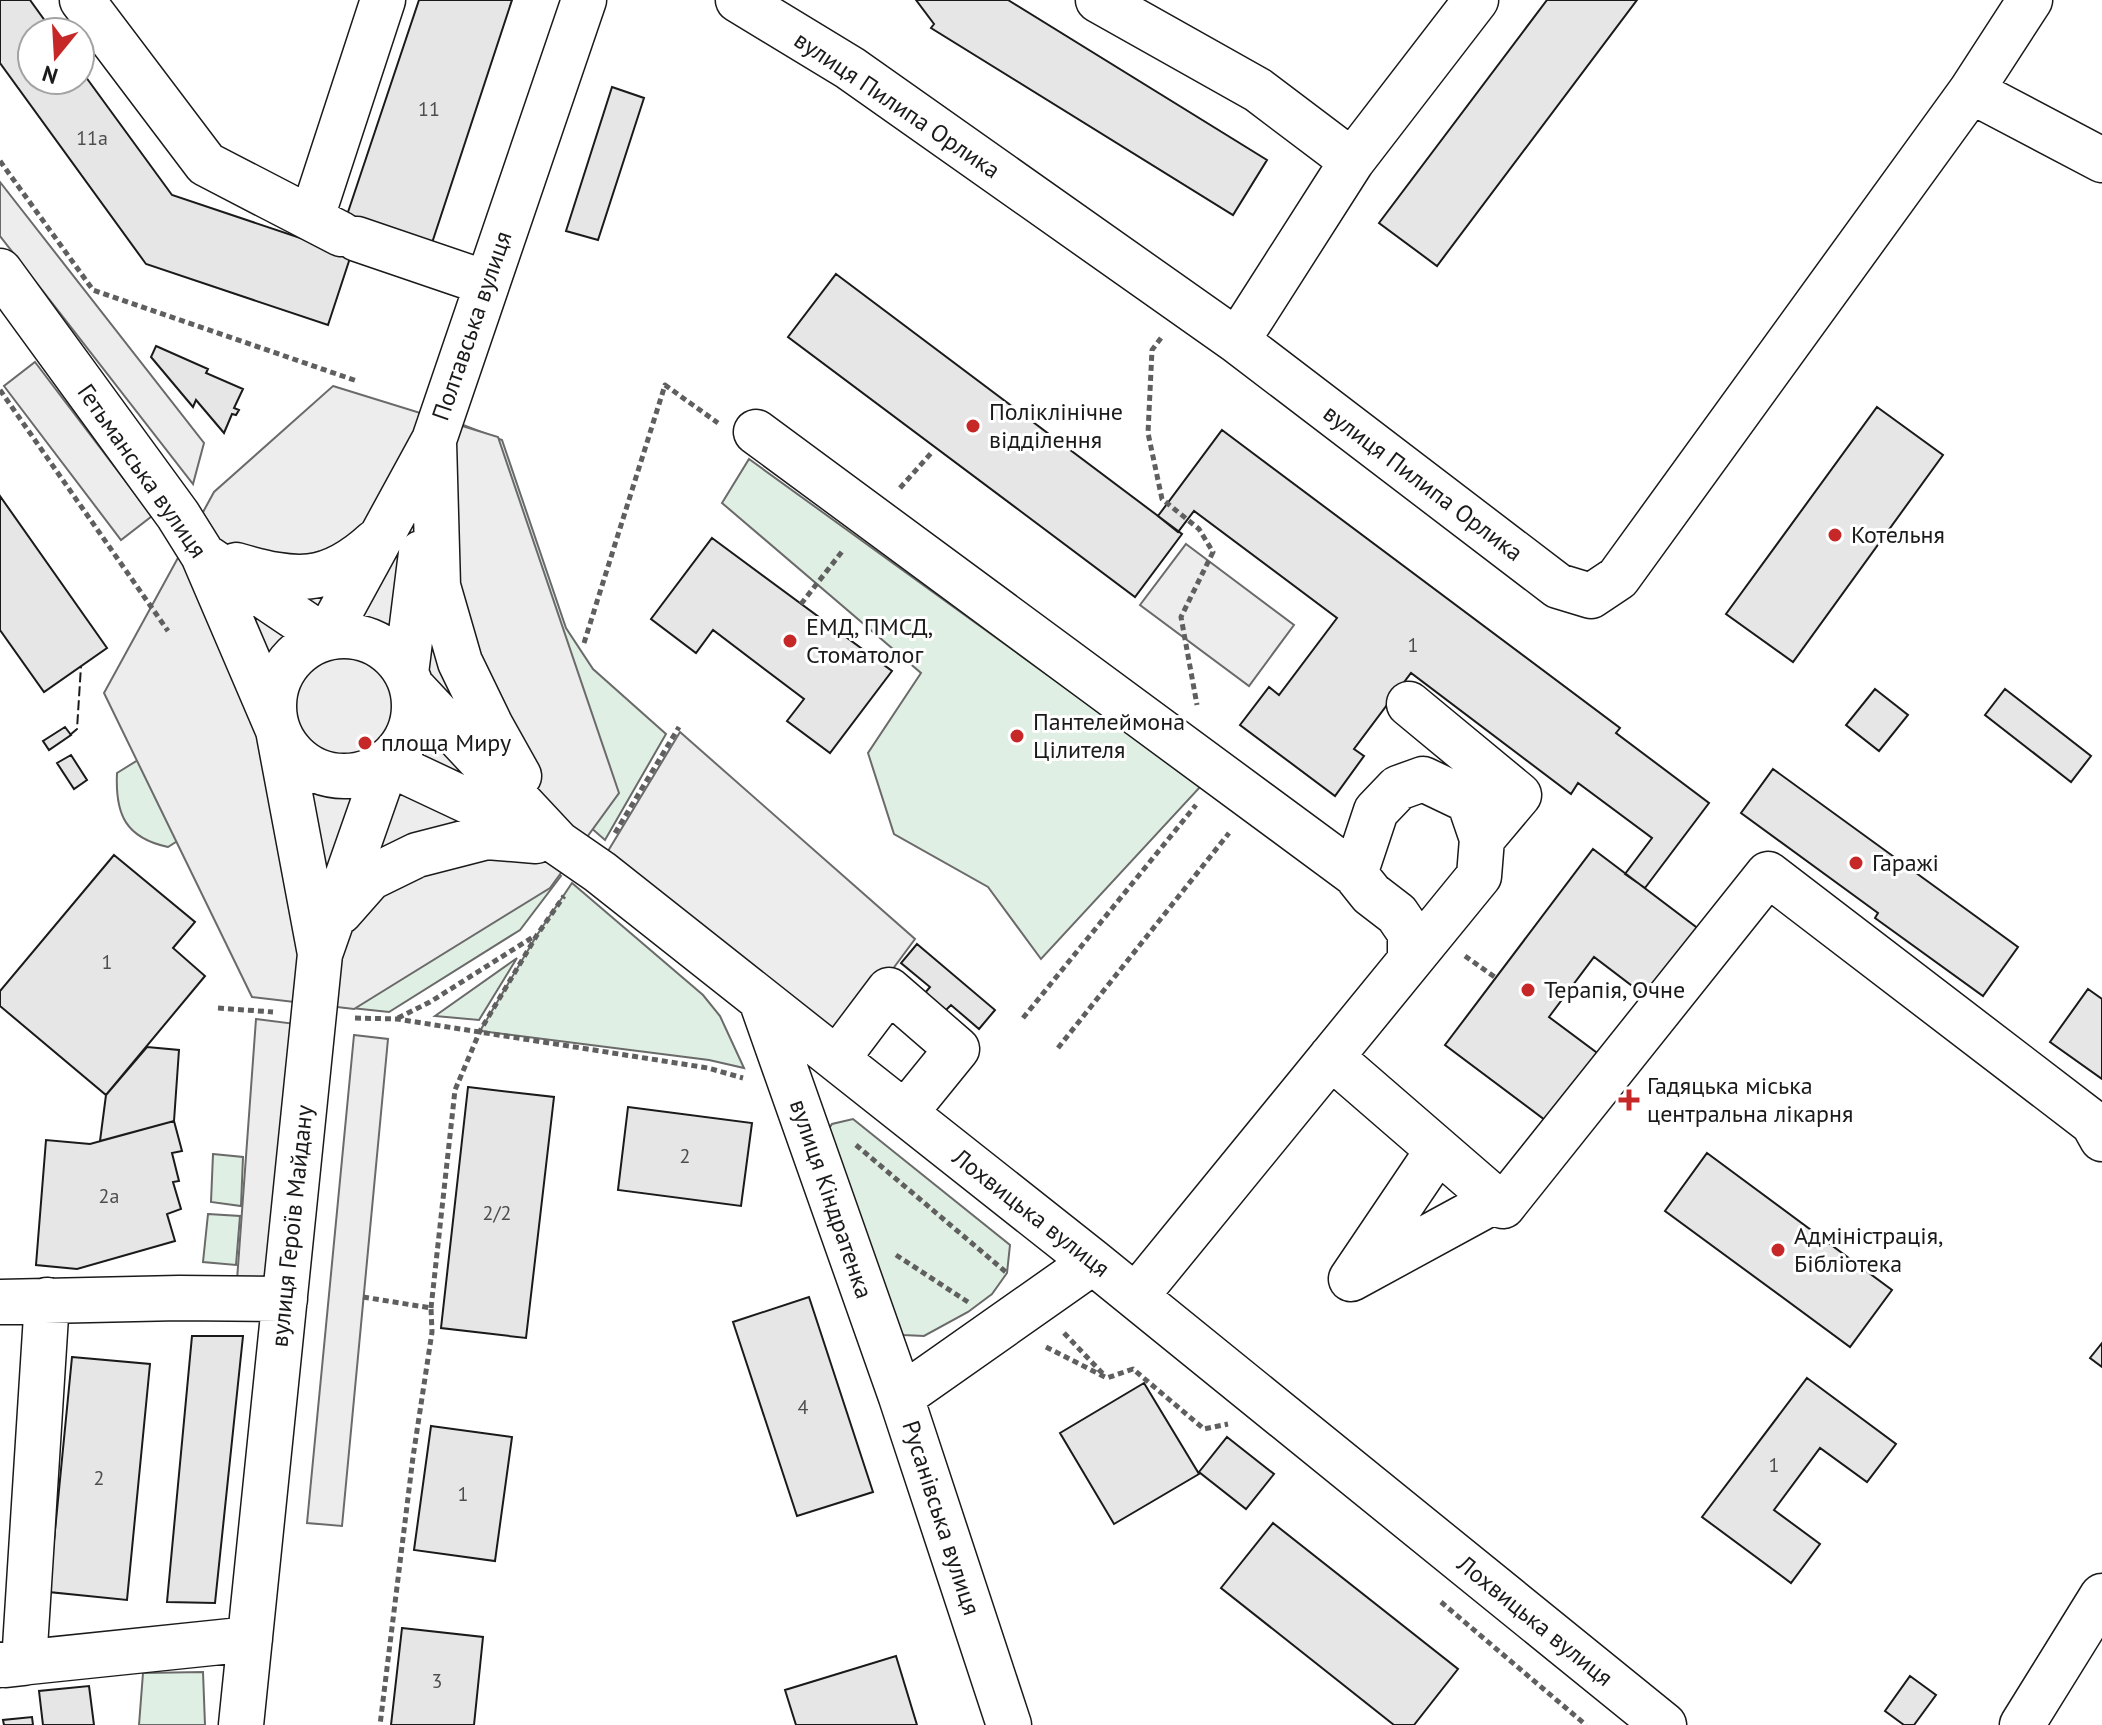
<svg xmlns="http://www.w3.org/2000/svg" width="2102" height="1725" viewBox="0 0 2102 1725" font-family="'PT Sans',sans-serif">
	<style>
		.green { fill: #e0efe3; stroke: #6a6a6a; stroke-width: 2 }
		.parking { fill: #ededed; stroke: #6a6a6a; stroke-width: 2 }
		.building { fill: #e6e6e6; stroke: #1a1a1a; stroke-width: 2 }
		.lines { fill: none; stroke-linecap: round; stroke-linejoin: round }
		.minor-casing { stroke: #1a1a1a; stroke-width: 47 }
		.path { stroke: #5f5f5f; stroke-width: 5; stroke-dasharray: 6 4; stroke-linecap: butt }
		.minor { stroke: #fff; stroke-width: 44 }
		.fence { stroke: #1a1a1a; stroke-width: 2; stroke-dasharray: 10 4; stroke-linecap: butt }
		.poi-dot { fill: #c62828; stroke: #fff; stroke-width: 3 }
		.labels { text-anchor: middle; stroke-width: 6; stroke-linejoin: round; paint-order: stroke }
		.number-label { font-size: 20px; fill: #4d4d4d }
		.street-label { font-size: 24px; fill: #1a1a1a; stroke: #fff }
		.poi-label { font-size: 24px; fill: #1a1a1a; stroke: #fff; text-anchor: start }
	</style>
	<rect width="100%" height="100%" fill="#fff"/>
	<path class="green" d="M 458,423 L 502,440 L 566,628 L 593,669 L 666,734 L 605,840 L 574,813 Z
		M 749,459 L 1201,786 L 1041,959 L 988,887 L 894,834 L 868,753 L 921,673 L 722,503 Z
		M 138,760 L 190,833 L 168,847 C 126,838 115,815 117,773 Z
		M 543,863 L 561,876 L 520,930 L 389,1012 L 342,1007 Z
		M 572,883 L 703,995 L 720,1016 L 744,1068 L 709,1060 L 480,1031 L 537,935 Z
		M 517,958 L 479,1020 L 435,1016 Z
		M 853,1119 L 1010,1245 L 1007,1273 L 992,1294 L 968,1312 L 924,1336 L 903,1335 L 886,1319 L 819,1143 L 832,1124 Z
		M 213,1154 L 243,1157 L 241,1206 L 211,1202 Z
		M 208,1214 L 240,1216 L 236,1265 L 203,1262 Z
		M 203,1672 L 205,1725 L 139,1725 L 143,1673 Z"/>
	<path class="parking" d="M 0,182 L 204,443 L 193,484 L 0,236 Z
		M 35,362 L 152,516 L 121,540 L 4,386 Z
		M 333,386 L 498,437 L 619,793 L 550,888 L 354,1009 L 252,997 L 104,693 L 214,492 Z
		M 1186,544 L 1294,625 L 1249,686 L 1140,605 Z
		M 680,732 L 915,939 L 838,1043 L 605,856 Z
		M 256,1019 L 296,1024 L 271,1280 L 237,1280 Z
		M 354,1035 L 388,1039 L 342,1526 L 307,1523 Z"/>
	<path class="building" d="M 0,0 L 30,0 L 53,32 L 32,32 L 32,80 L 80,80 L 80,69 L 172,195 L 351,255 L 328,325 L 146,264 L 0,63 Z
		M 419,0 L 512,0 L 431,246 L 346,218 Z
		M 916,0 L 1008,0 L 1267,160 L 1233,215 L 931,28 L 934,24 Z
		M 1547,0 L 1637,0 L 1437,266 L 1379,223 Z
		M 612,87 L 644,98 L 598,240 L 566,231 Z
		M 836,274 L 1182,534 L 1135,597 L 788,337 Z
		M 156,346 L 208,369 L 206,373 L 243,389 L 234,408 L 239,410 L 236,415 L 232,414 L 224,433 L 196,400 L 193,407 L 151,357 Z
		M 1877,407 L 1943,455 L 1793,662 L 1726,614 Z
		M 1222,430 L 1620,728 L 1616,733 L 1709,803 L 1645,888 L 1625,874 L 1652,838 L 1578,783 L 1571,794 L 1411,673 L 1354,749 L 1364,756 L 1335,796 L 1240,725 L 1269,687 L 1279,695 L 1337,618 L 1194,511 L 1178,532 L 1158,516 Z
		M 0,496 L 107,648 L 44,692 L 0,630 Z
		M 712,538 L 892,671 L 830,753 L 787,721 L 804,699 L 713,630 L 696,653 L 651,619 Z
		M 1875,689 L 1908,715 L 1879,751 L 1846,725 Z
		M 2005,689 L 2091,756 L 2071,782 L 1985,715 Z
		M 65,727 L 71,735 L 49,750 L 43,741 Z
		M 71,755 L 87,780 L 74,789 L 57,763 Z
		M 1773,769 L 2018,947 L 1983,996 L 1875,918 L 1878,913 L 1741,813 Z
		M 1593,849 L 1704,933 L 1652,1001 L 1594,957 L 1549,1017 L 1608,1061 L 1557,1129 L 1445,1045 Z
		M 114,855 L 195,922 L 173,948 L 205,976 L 106,1095 L 0,1006 L 0,991 Z
		M 917,944 L 995,1010 L 979,1029 L 951,1005 L 945,1011 L 924,994 L 930,987 L 901,963 Z
		M 2088,989 L 2102,999 L 2102,1079 L 2050,1042 Z
		M 147,1047 L 179,1050 L 174,1121 L 100,1141 L 106,1095 Z
		M 468,1087 L 554,1097 L 526,1338 L 441,1328 Z
		M 628,1107 L 752,1123 L 741,1206 L 618,1190 Z
		M 174,1121 L 182,1151 L 172,1153 L 179,1181 L 173,1182 L 181,1209 L 167,1214 L 175,1241 L 77,1269 L 36,1265 L 46,1140 L 90,1144 Z
		M 1707,1153 L 1892,1290 L 1850,1347 L 1665,1211 Z
		M 809,1297 L 873,1492 L 797,1516 L 733,1322 Z
		M 192,1336 L 243,1336 L 215,1603 L 167,1602 Z
		M 2102,1343 L 2102,1367 L 2090,1358 Z
		M 72,1357 L 150,1364 L 127,1600 L 49,1592 Z
		M 1807,1378 L 1896,1444 L 1867,1482 L 1820,1448 L 1774,1510 L 1820,1544 L 1791,1583 L 1702,1517 Z
		M 1144,1383 L 1199,1474 L 1114,1524 L 1060,1433 Z
		M 431,1426 L 512,1437 L 495,1561 L 414,1550 Z
		M 1227,1437 L 1274,1474 L 1246,1509 L 1199,1472 Z
		M 1273,1523 L 1458,1669 L 1414,1725 L 1394,1725 L 1221,1588 Z
		M 402,1628 L 483,1637 L 474,1725 L 391,1725 Z
		M 896,1656 L 917,1725 L 796,1725 L 785,1690 Z
		M 1910,1676 L 1936,1695 L 1914,1725 L 1904,1725 L 1885,1711 Z
		M 89,1686 L 94,1725 L 43,1725 L 39,1691 Z
		M 32,1717 L 33,1725 L 4,1725 L 3,1720 Z"/>
	<g class="lines">
		<defs>
			<path id="minor" d="M 82,0 L 206,164 L 341,234
				M 738,0 L 850,68 L 1237,341 L 1558,586 L 1591,596 L 1618,578 L 1971,91 L 2102,160
				M 1098,0 L 1258,90 L 1352,161
				M 1971,91 L 2030,0
				M 312,217 L 383,0
				M 357,239 L 486,283
				M 0,271 L 178,515 L 203,555 L 278,730 L 320,954 L 241,1725
				M 1237,341 L 1352,161 L 1476,0
				M 756,432 L 1355,874
				M 434,442 L 438,586 L 460,662 L 491,726 L 519,776
				M 203,555 L 326,638 L 434,440 L 584,0
				M 236,565 C 295,582 327,586 375,542
				M274 706a70 70 0 1 1 140 0a70 70 0 1 1-140 0Z
				M 406,673 L 421,553
				M 413,688 L 558,843 L 600,872 L 1093,1262 L 1664,1725
				M 1409,704 L 1519,795 L 1482,839
				M 340,912 L 370,878 L 417,855 L 487,837 L 536,841
				M 320,954 L 387,763 L 538,834
				M 761,1000 L 901,1397
				M 1331,1057 L 1503,1206 L 1768,874 L 2093,1123 L 2102,1139
				M 837,1059 L 889,990 L 957,1049 L 905,1113
				M 1438,1150 L 1351,1279 L 1496,1200
				M 1136,1296 L 1479,876 L 1482,839 L 1469,801 L 1423,779 L 1398,788 L 1376,811 L 1355,874 L 1371,894 L 1397,914 L 1410,933 L 1410,960
				M 0,1302 L 179,1298 L 285,1299
				M 0,1665 L 250,1639
				M 6,1665 L 24,1663 L 47,1300
				M 1009,1725 L 901,1397 L 1093,1262
				M 2022,1725 L 2102,1596"/>
		</defs>
		<use href="#minor" class="minor-casing"/>
		<path class="path" d="M 0,161 L 93,290 L 357,381
			M 1161,338 L 1152,350 L 1148,433 L 1162,499 L 1199,529 L 1213,552 L 1181,617 L 1197,705
			M 0,390 L 168,631
			M 900,488 L 933,451
			M 801,604 L 844,549
			M 584,643 L 665,385 L 718,423
			M 615,833 L 679,727
			M 1465,956 L 1496,978
			M 218,1008 L 273,1012
			M 355,1018 L 397,1019 L 708,1068 L 743,1078
			M 398,1018 L 430,1002 L 533,937
			M 1023,1018 L 1196,805
			M 1058,1048 L 1229,833
			M 856,1145 L 1007,1273
			M 896,1255 L 968,1302
			M 363,1297 L 431,1308 L 432,1332 L 413,1457 L 380,1725
			M 431,1308 L 455,1090 L 480,1031 L 537,935 L 564,896
			M 1064,1333 L 1104,1375
			M 1046,1347 L 1107,1378 L 1133,1369 L 1204,1429 L 1228,1424
			M 1441,1602 L 1586,1725"/>
		<use href="#minor" class="minor"/>
		<path class="fence" d="M 70,735 L 77,729 L 81,666"/>
	</g>
	<g class="poi-dot">
		<circle cx="973" cy="426" r="8"/>
		<circle cx="1835" cy="535" r="8"/>
		<circle cx="790" cy="641" r="8"/>
		<circle cx="1017" cy="736" r="8"/>
		<circle cx="365" cy="743" r="8"/>
		<circle cx="1856" cy="863" r="8"/>
		<circle cx="1528" cy="990" r="8"/>
		<path d="M1625 1088h8v8h8v8h-8v8h-8v-8h-8v-8h8z"/>
		<circle cx="1778" cy="1250" r="8"/>
	</g>
	<g class="labels">
		<g class="number-label">
			<text x="429" y="116">11</text>
			<text x="92" y="145">11а</text>
			<text x="1413" y="652">1</text>
			<text x="107" y="969">1</text>
			<text x="685" y="1163">2</text>
			<text x="109" y="1203">2а</text>
			<text x="497" y="1220">2/2</text>
			<text x="803" y="1414">4</text>
			<text x="1774" y="1472">1</text>
			<text x="99" y="1485">2</text>
			<text x="463" y="1501">1</text>
			<text x="437" y="1688">3</text>
		</g>
		<g class="street-label">
			<text transform="translate(897 105) rotate(34)" y="8">вулиця Пилипа Орлика</text>
			<text transform="translate(472 326) rotate(-71)" y="8">Полтавська вулиця</text>
			<text transform="translate(142 471) rotate(55)" y="8">Гетьманська вулиця</text>
			<text transform="translate(1423 483) rotate(37)" y="8">вулиця Пилипа Орлика</text>
			<text transform="translate(831 1199) rotate(71)" y="8">вулиця Кіндратенка</text>
			<text transform="translate(1031 1213) rotate(38)" y="8">Лохвицька вулиця</text>
			<text transform="translate(292 1226) rotate(-84)" y="8">вулиця Героїв Майдану</text>
			<text transform="translate(941 1518) rotate(72)" y="8">Русанівська вулиця</text>
			<text transform="translate(1535 1621) rotate(39)" y="8">Лохвицька вулиця</text>
		</g>
		<g class="poi-label">
			<text x="989" y="420">Поліклінічне<tspan x="989" dy="28">відділення</tspan></text>
			<text x="1851" y="543">Котельня</text>
			<text x="806" y="635">ЕМД, ПМСД,<tspan x="806" dy="28">Стоматолог</tspan></text>
			<text x="1033" y="730">Пантелеймона<tspan x="1033" dy="28">Цілителя</tspan></text>
			<text x="381" y="751">площа Миру</text>
			<text x="1872" y="871">Гаражі</text>
			<text x="1544" y="998">Терапія, Очне</text>
			<text x="1647" y="1094">Гадяцька міська<tspan x="1647" dy="28">центральна лікарня</tspan></text>
			<text x="1794" y="1244">Адміністрація,<tspan x="1794" dy="28">Бібліотека</tspan></text>
		</g>
	</g>
	<g transform="translate(56 56) rotate(198)"><circle r="38" fill="#ffffff" stroke="#a3a3a3" stroke-width="2"/>
	<path d="M0-6L14 30L0 20L-14 30Z" fill="#c62828"/>
	<text y="-12" font-size="22" font-weight="bold" text-anchor="middle" fill="#1a1a1a">N</text>
	</g>
</svg>
